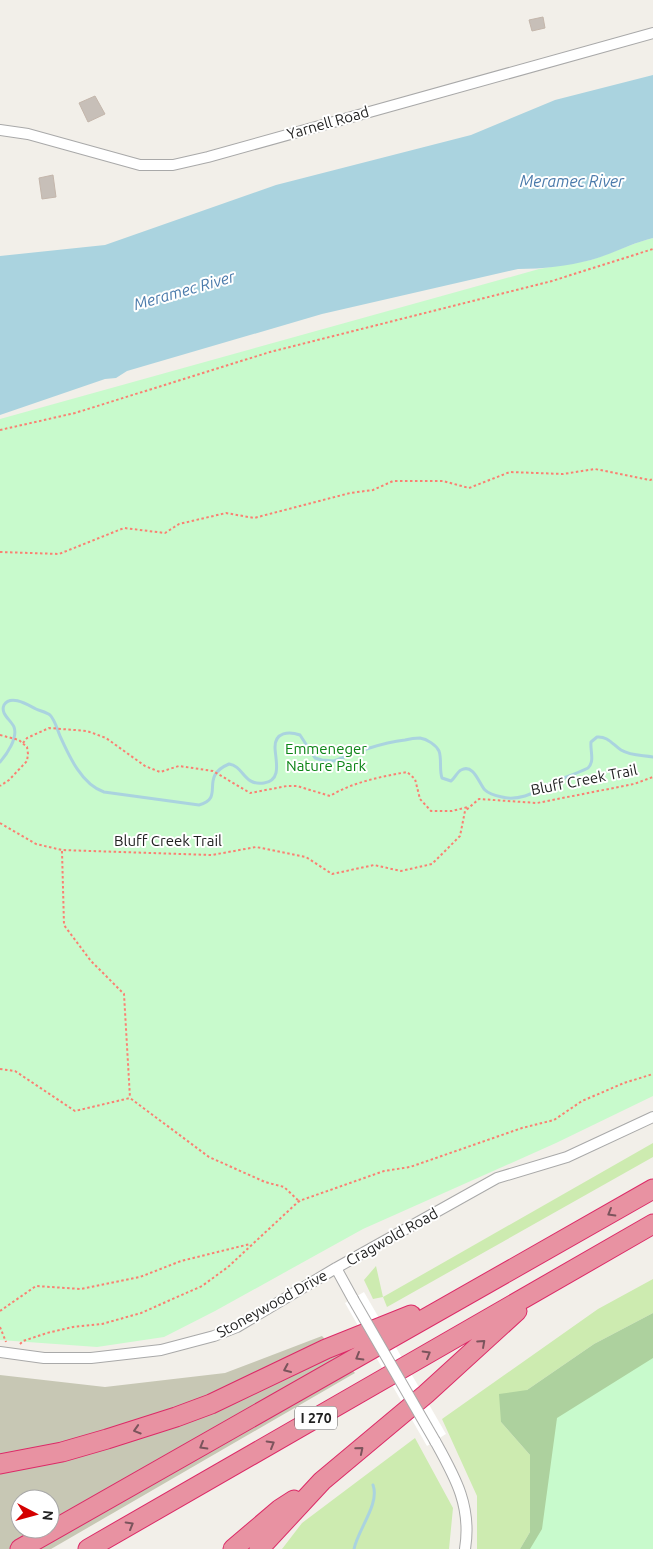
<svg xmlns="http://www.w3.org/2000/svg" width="653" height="1549" viewBox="0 0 653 1549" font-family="Ubuntu,sans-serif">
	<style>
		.construction { fill: #c7c7b4; fill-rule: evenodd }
		.grass { fill: #cdebb0 }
		.forest { fill: #add19e }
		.park { fill: #c8facc }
		.water { fill: #aad3df }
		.pier { fill: #fff }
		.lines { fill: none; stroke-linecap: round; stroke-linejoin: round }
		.stream { stroke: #aad3df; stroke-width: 3 }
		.building { fill: #c7bfb8; stroke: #c4b6ab }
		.minor-casing { stroke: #a9a9a9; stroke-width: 12 }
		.motorway-casing { stroke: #dc2a67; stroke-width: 21 }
		.path { stroke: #fa8072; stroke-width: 2; stroke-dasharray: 2.5 2.5; stroke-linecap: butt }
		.minor { stroke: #fff; stroke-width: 10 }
		.motorway { stroke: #e892a2; stroke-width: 19 }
		.minor-bridge-casing { stroke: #a9a9a9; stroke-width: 12; stroke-linecap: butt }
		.minor-bridge { stroke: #fff; stroke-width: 10 }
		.oneway { stroke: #7b545c }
		.labels { text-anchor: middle; stroke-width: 4; stroke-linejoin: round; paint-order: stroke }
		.shield { fill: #fff; stroke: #646464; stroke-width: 1 }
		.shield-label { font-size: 14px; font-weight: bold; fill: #222 }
		.street-label { font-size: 15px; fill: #222; stroke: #fff }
		.park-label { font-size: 15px; fill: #0c8416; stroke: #fff }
		.water-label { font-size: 16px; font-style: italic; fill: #4a7aab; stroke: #fff }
	</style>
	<rect width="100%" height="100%" fill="#f2efe9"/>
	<path class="construction" d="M 322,1336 L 355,1373 L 51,1549 L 0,1549 L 0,1375 L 105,1387 L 225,1373 ZM 20,1499 L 50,1499 L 50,1529 L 20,1529 Z"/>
	<path class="grass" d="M 653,1143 L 653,1157 L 387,1307 L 383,1297 L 373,1299 L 364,1280 L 376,1266 L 383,1297 Z
		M 653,1279 L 653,1313 L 594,1344 L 527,1390 L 501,1422 L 530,1455 L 530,1532 L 520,1549 L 477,1549 L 477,1496 L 442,1419 L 598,1309 Z
		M 415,1438 L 453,1508 L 449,1549 L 282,1549 L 302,1523 Z"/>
	<path class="forest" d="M 653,1313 L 653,1549 L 520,1549 L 530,1532 L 530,1455 L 501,1422 L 499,1394 L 527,1390 L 594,1344 Z"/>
	<path class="park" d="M 653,238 L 653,1096 L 556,1143 L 363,1229 L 215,1311 L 164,1337 L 97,1347 L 0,1340 L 0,419 L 539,269 L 591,260 L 639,242 Z
		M 653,1358 L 653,1549 L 530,1549 L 542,1529 L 557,1418 Z"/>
	<path class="water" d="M 653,75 L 653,238 C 632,243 612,254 591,260 C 568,266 542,269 518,269 L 322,314 L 127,371 L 116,378 L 105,379 L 0,415 L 0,256 L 105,245 L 276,185 L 471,135 L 555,100 Z"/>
	<path class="pier" d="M 364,1292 L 446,1434 L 427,1446 L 345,1303 Z"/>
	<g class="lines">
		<path class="stream" d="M 0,762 C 7,754 18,738 14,727 C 11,720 0,714 4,705 C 11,694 28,705 36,709 C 40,711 46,712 50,715 C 55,720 57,729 60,736 C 69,756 82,785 104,792 L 199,805 C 226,798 198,777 229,764 C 244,766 243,786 264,783 C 283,780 275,759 275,747 C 275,732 289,731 300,735 L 315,758 L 322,760 L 334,761 C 357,752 380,743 405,740 C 409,739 416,738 420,738 C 427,739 436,745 439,751 C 442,759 439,769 442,778 L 451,781 C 455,778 457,772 461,770 C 474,763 479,784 485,790 C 489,794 497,796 502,797 C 509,799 518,798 525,796 C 532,794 539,789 545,786 C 559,779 574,775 588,768 C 595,761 590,751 591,742 L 597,737 C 608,736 613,745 621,750 C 631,756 642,755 653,757
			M 354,1549 C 358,1529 380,1504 373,1485"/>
	</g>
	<path class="building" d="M 543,17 L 545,28 L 532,31 L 529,20 Z
		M 95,96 L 105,114 L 88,122 L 79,103 Z
		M 53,175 L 56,197 L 42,199 L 39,178 Z"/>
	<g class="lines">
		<defs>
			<path id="minor" d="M 0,130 L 28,134 L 140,165 L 173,165 L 208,157 L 653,33
				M 336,1268 L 353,1299
				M 0,1352 L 44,1358 L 91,1358 L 161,1350 L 214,1336 L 237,1327 L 336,1268 L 497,1178 L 567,1157 L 653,1117
				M 435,1441 C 455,1477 472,1506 465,1549"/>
			<path id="motorway" d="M 0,1464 L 62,1452 L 107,1439 L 176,1417 L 211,1404 L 326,1349 L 411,1315
				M 20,1549 L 653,1189
				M 88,1549 L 653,1224
				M 233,1549 L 280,1509 L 294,1500
				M 259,1549 L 322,1481 L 426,1394 L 517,1311"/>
		</defs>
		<use href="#minor" class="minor-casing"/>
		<use href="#motorway" class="motorway-casing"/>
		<path class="path" d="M 0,430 L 75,413 L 270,352 L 552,281 L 653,249
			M 0,552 L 59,554 L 124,528 L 165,533 L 179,524 L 226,513 L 254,518 L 350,493 L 373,490 L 393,481 L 443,481 L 469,488 L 510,472 L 563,474 L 595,469 L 650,480 L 653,479
			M 0,735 L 19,740 L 27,747 L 28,754 L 27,761 L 9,780 L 0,786
			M 23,743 L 27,738 L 49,728 L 87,731 L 106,738 L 145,766 L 160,772 L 179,766 L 213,771 L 250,793 L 287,786 L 297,786 L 330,796 C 353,782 380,777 407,772 L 415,779 L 420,799 L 431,811 L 452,811 L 468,807
			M 0,823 L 36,844 L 62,850 L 212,855 L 256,847 L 306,857 L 332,874 L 374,865 L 401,871 L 432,864 L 460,836 L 465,811 L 479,799 L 537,803 L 634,784 L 653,777
			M 62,851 L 64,925 L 91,961 L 124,994 L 130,1098
			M 0,1069 L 15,1071 L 75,1111 L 130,1098 L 209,1157 L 265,1182 L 284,1187 L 300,1202
			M 0,1311 L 36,1286 L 81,1289 L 140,1277 L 181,1261 L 250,1244
			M 0,1327 L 6,1342
			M 20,1344 L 23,1341 L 47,1333 L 73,1327 L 102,1324 L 141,1313 L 202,1286 L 228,1267 L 299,1201 L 384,1171 L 410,1167 L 522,1128 L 554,1120 L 582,1101 L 624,1083 L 653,1074"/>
		<use href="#minor" class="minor"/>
		<use href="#motorway" class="motorway"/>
		<defs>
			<path id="minor-bridge" d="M 353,1299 L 435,1441"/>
		</defs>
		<use href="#minor-bridge" class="minor-bridge-casing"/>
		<use href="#minor-bridge" class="minor-bridge"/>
	</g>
	<defs><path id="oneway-chevron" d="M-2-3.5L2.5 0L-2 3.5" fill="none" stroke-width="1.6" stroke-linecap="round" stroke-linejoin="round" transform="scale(1.25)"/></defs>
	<g class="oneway">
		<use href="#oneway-chevron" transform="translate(611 1213) rotate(150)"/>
		<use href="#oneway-chevron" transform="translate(482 1343) rotate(-42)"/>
		<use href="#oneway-chevron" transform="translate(427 1354) rotate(-30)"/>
		<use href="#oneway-chevron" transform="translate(359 1357) rotate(150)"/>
		<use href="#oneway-chevron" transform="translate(287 1369) rotate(156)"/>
		<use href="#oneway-chevron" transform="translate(137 1430) rotate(163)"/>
		<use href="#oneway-chevron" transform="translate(271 1444) rotate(-30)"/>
		<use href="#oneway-chevron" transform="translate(203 1446) rotate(150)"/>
		<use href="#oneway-chevron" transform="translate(360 1450) rotate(-40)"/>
		<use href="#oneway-chevron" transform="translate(130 1525) rotate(-30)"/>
	</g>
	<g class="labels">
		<rect class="shield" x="295" y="1406.5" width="42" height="23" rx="4"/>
		<g class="shield-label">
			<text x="316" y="1423">I 270</text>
		</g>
		<g class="street-label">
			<text transform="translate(328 123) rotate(-16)" y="5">Yarnell Road</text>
			<text transform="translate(584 780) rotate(-11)" y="5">Bluff Creek Trail</text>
			<text x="168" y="846">Bluff Creek Trail</text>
			<text transform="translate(392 1237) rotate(-29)" y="5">Cragwold Road</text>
			<text transform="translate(272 1304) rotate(-29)" y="5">Stoneywood Drive</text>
		</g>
		<g class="park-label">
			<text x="326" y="754">Emmeneger<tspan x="326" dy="17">Nature Park</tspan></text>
		</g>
		<g class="water-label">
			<text x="572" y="187">Meramec River</text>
			<text transform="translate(184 290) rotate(-16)" y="6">Meramec River</text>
		</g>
	</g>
	<g transform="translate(35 1514) rotate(96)"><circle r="24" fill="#ffffff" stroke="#a7a7a7"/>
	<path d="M0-4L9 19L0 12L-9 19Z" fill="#d40000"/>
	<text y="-8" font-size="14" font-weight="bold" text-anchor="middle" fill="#222222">N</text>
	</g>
</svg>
